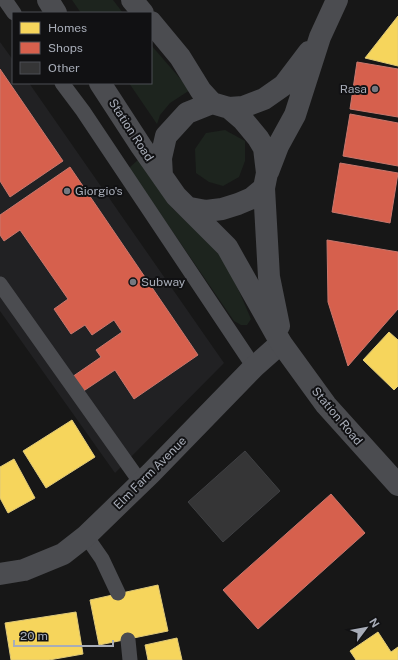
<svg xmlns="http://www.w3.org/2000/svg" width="398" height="660" viewBox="0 0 398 660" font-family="'Public Sans',sans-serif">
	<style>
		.built { fill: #212123 }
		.green { fill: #1d241e }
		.homes { fill: #f6d55c; stroke: #dfc978 }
		.shops { fill: #d6604d; stroke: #c8776d }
		.building { fill: #353536; stroke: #3f4043 }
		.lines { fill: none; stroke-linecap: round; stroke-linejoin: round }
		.service { stroke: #4b4c50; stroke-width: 15 }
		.minor { stroke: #4b4c50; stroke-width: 22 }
		.tertiary { stroke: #4b4c50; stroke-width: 22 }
		.poi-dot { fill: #757880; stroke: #111113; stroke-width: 1.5 }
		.labels { text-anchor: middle; stroke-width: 4; stroke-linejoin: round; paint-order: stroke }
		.poi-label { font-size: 12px; fill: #a8adb8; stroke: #111113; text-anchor: start }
		.street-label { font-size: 12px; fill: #a8adb8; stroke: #111113 }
	</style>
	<rect width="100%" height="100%" fill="#171717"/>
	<path class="built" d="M 0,42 L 13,60 L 13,83 L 29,83 L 224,363 L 115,473 L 0,311 Z"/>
	<path class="green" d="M 72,0 L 113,0 L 123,13 L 81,13 Z
		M 151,45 L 190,90 L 170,103 L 160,115 L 157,124 L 129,83 L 151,83 Z
		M 225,130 L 245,141 L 245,161 L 239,177 L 223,186 L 209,182 L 196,173 L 195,149 L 206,133 Z
		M 139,159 L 173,209 L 208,238 L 220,253 L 239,291 L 251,319 L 247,325 L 241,325 L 234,321 L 129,168 Z"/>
	<path class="homes" d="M 398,16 L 398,66 L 365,58 Z
		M 389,332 L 398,340 L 398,386 L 394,390 L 363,360 Z
		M 72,420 L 95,457 L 46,488 L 23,451 Z
		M 14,459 L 35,498 L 8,513 L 0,498 L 0,467 Z
		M 158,585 L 168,631 L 99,645 L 90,600 Z
		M 76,612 L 83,654 L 49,660 L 11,660 L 5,623 Z
		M 378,632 L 391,652 L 398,647 L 398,660 L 356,660 L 350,651 Z
		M 177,638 L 182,660 L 148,660 L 145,645 Z"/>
	<path class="shops" d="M 357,62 L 398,69 L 398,117 L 350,109 Z
		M 0,69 L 63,161 L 10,197 L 0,181 Z
		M 350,114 L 398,123 L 398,166 L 343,156 Z
		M 340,163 L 398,173 L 390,223 L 332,212 Z
		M 70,167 L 198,355 L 134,399 L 115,370 L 82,392 L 72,377 L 101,357 L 96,350 L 122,332 L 114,320 L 92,335 L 85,325 L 71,334 L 54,309 L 68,299 L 20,230 L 4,241 L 0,235 L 0,215 Z
		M 327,240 L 398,252 L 398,309 L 348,366 L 328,302 Z
		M 331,494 L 365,533 L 258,629 L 223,590 Z"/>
	<path class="building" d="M 245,451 L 280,491 L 223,542 L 188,502 Z"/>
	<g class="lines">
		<path class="service" d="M 5,0 L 14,13
			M 62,83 L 83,111 L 254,367
			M 0,284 L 141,483
			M 86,536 L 102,559 L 118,593
			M 128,640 L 130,660"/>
		<path class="minor" d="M 0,574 L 24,570 L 63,554 L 86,536 L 151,473 L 254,367 L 281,343"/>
		<path class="tertiary" d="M 48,0 L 56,13
			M 132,0 L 143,13
			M 151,22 L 180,57 L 201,91 L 212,103 L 229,108 L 243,120 L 258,138 L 264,148 L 267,173 L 264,188 L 269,277 L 279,326
			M 100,83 L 141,146 L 176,196 L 227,247 L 281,343 L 326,405 L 398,485
			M 229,108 L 243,107 L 264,99 L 284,85 L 309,52
			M 268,172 L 278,146 L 295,115 L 320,37 L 337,0
			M 162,176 L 161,158 L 166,136 L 187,113 L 212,103
			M 190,208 L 206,211 L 222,209 L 238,204 L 252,198 L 264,188"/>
	</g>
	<g class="poi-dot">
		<circle cx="375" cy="89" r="4"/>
		<circle cx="67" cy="191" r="4"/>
		<circle cx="133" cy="282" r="4"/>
	</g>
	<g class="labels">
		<g class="poi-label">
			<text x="367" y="93" text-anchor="end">Rasa</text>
			<text x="75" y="195">Giorgio's</text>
			<text x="141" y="286">Subway</text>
		</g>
		<g class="street-label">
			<text transform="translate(131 130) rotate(57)" y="4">Station Road</text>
			<text transform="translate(337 416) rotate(50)" y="4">Station Road</text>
			<text transform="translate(150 473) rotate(-45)" y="4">Elm Farm Avenue</text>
		</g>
	</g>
	<rect x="12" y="12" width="140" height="72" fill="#111113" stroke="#4d4f55"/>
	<rect x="20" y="22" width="20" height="12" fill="#f6d55c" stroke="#4d4f55"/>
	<text x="48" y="32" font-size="12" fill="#a8adb8">Homes</text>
	<rect x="20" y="42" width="20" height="12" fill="#d6604d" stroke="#4d4f55"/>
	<text x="48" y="52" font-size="12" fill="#a8adb8">Shops</text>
	<rect x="20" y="62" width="20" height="12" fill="#353536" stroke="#4d4f55"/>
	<text x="48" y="72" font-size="12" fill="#a8adb8">Other</text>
	<g transform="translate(366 628) rotate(58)" stroke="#111113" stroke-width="3" paint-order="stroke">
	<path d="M0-3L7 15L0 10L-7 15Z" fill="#a8adb8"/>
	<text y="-6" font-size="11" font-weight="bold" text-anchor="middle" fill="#a8adb8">N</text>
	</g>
	<path d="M14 640v6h99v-6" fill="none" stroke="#a8adb8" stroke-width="2"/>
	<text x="20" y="640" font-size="12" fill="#a8adb8" stroke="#111113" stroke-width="3" paint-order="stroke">20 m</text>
</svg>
